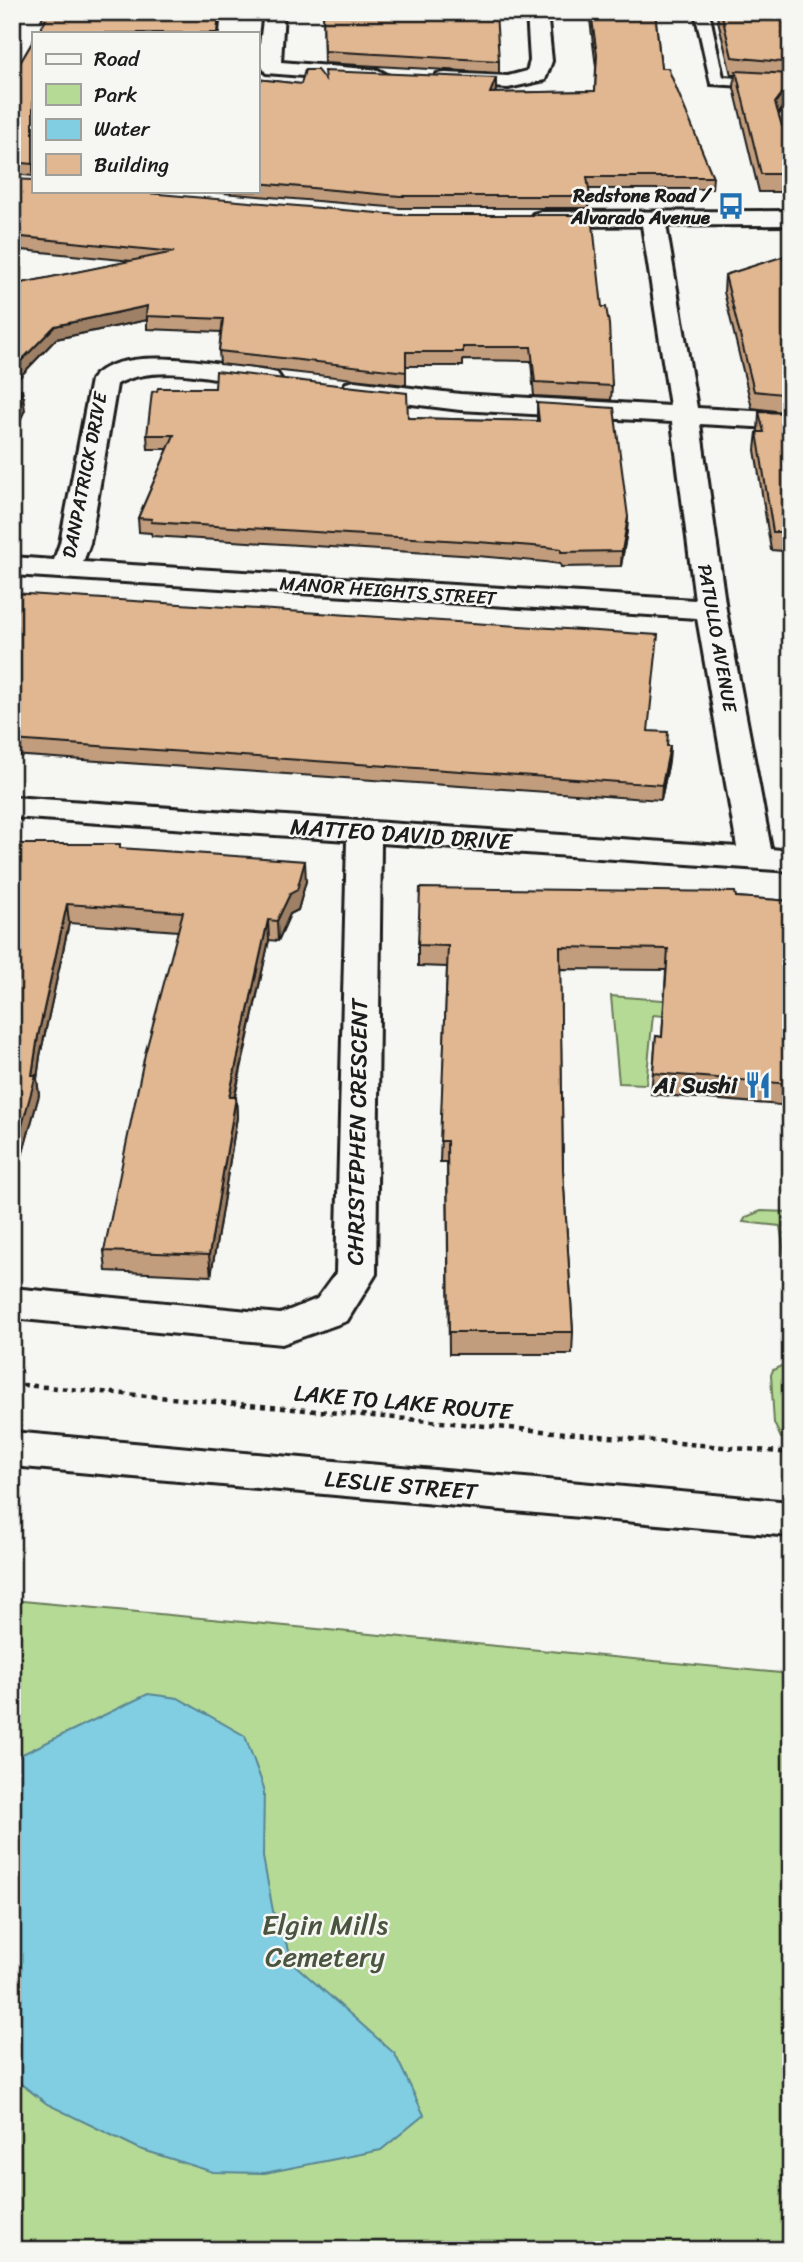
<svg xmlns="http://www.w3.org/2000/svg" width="803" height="2262" viewBox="0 0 803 2262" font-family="Sriracha,sans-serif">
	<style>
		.green { fill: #b5da95; stroke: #687b58; stroke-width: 2 }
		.water { fill: #81cde1; stroke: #598692; stroke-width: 2 }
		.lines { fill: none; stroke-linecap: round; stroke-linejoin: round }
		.lane-casing { stroke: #1c1c1c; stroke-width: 6 }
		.street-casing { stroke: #1c1c1c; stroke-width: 6 }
		.secondary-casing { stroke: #1c1c1c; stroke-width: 6 }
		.path { stroke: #1c1c1c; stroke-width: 4.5; stroke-dasharray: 5 5; stroke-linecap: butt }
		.lane { fill: #f6f6f2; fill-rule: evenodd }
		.street { fill: #f6f6f2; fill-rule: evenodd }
		.secondary { fill: #f6f6f2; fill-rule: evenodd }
		.wall { fill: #c19d7d; stroke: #1c1c1c; stroke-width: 2 }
		.shaded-wall { fill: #9d8066; stroke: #1c1c1c; stroke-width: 2 }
		.building { fill: #e0b791; stroke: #1c1c1c; stroke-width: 2 }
		.labels { text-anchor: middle; stroke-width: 5; stroke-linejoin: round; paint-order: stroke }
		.far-poi-label { font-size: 19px; font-weight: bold; fill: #1c1c1c; stroke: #f6f6f2; text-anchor: end }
		.far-street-label { font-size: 19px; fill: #1c1c1c; stroke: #f6f6f2 }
		.street-label { font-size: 23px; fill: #1c1c1c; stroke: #f6f6f2 }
		.poi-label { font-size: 23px; font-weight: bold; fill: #1c1c1c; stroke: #f6f6f2; text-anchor: end }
		.near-park-label { font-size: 28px; fill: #4a5540; stroke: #f6f6f2 }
	</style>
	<rect width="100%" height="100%" fill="#f6f6f2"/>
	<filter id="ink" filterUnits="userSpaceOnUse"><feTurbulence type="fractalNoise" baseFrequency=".0143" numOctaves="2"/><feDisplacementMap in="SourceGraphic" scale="14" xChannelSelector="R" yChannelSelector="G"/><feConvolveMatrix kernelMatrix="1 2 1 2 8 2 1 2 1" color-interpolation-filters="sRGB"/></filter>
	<g filter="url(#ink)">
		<path class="green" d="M 611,996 L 791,1010 L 791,1026 L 653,1015 L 646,1084 L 619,1083 Z
			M 761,1211 L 791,1212 L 791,1297 L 780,1226 L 743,1222 L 746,1217 Z
			M 783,1365 L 787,1368 L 791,1439 L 781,1438 L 774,1423 L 771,1375 L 773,1370 Z
			M 12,1600 L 791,1674 L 791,2250 L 12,2250 Z"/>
		<path class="water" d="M 148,1694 L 178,1698 L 245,1736 L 264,1788 L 263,1857 L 273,1911 L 295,1965 L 395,2054 L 424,2115 L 381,2150 L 265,2173 L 213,2172 L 140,2149 L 47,2104 L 12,2077 L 12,1759 Z"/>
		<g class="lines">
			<defs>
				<path id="lane" d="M 695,12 L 709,12 L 723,77 L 791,81 L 791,89 L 711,84 Z"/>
				<path id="street" d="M 264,12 L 284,12 L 281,62 L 378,70 L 389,76 L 378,82 L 266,73 L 258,60 Z
					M 527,12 L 547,12 L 552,61 L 545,80 L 508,88 L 437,84 L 434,79 L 437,74 L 445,73 L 508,76 L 527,71 L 530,61 Z
					M 791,109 L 791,145 L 783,143 L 775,122 L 783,111 Z
					M 653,212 L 661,214 L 665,219 L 697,408 L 791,413 L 791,429 L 700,424 L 726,610 L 771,849 L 791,851 L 791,871 L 381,843 L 376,1274 L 347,1321 L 282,1344 L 12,1318 L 12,1288 L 280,1314 L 317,1299 L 336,1273 L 347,840 L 12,817 L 12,797 L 737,847 L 697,618 L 12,575 L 12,557 L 54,560 L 60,543 L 91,380 C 118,341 228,366 268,371 L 277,373 L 281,379 L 277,385 L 268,387 C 222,381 159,361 117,384 L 90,543 L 83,562 L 695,600 L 672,422 L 460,410 L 355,397 L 346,395 L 342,389 L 346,383 L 355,381 L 460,394 L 670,406 L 641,219 L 645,214 Z"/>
				<path id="secondary" d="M 791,211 L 791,225 L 541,226 L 533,224 L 529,219 L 533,214 L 541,212 Z
					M 12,1432 L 791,1502 L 791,1536 L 12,1466 Z"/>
			</defs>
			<use href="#lane" class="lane-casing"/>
			<use href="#street" class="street-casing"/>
			<use href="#secondary" class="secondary-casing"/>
			<path class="path" d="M 12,1384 L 791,1453"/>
			<use href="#lane" class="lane"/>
			<use href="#street" class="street"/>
			<use href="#secondary" class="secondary"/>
		</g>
		<path class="wall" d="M 323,12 L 499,61 L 499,73 L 324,63 Z
			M 589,12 L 655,12 L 661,68 L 713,177 L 712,189 L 589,189 L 589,208 L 400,208 L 199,191 L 257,191 L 257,79 L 301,84 L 325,80 L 496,90 L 495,93 L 595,91 L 596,67 Z
			M 716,12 L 791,12 L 791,107 L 782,108 L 778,114 L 782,126 L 791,129 L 791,192 L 759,192 L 734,88 L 735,75 L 731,75 Z
			M 33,41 L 33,176 L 12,174 L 12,74 L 16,70 Z
			M 12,179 L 602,307 L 612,386 L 611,400 L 534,396 L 531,361 L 463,360 L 463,366 L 406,366 L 406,385 L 220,364 L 219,351 L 221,332 L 147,329 L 147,320 L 56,339 L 12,385 L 12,285 L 132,261 L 12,249 Z
			M 791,254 L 791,413 L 752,408 L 724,292 L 725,275 Z
			M 537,403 L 628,517 L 627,531 L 621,566 L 561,567 L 560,564 L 545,562 L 477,556 L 152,536 L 151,533 L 139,532 L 138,518 L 168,449 L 148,449 L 147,435 L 408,418 L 537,421 Z
			M 759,412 L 791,413 L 791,596 L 783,551 L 771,550 L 755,450 L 757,432 L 758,432 Z
			M 12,593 L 648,731 L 667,746 L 670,746 L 669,761 L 661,800 L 12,755 Z
			M 12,844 L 120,848 L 306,881 L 298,910 L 290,914 L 278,941 L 269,940 L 235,1097 L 236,1097 L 237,1117 L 211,1276 L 106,1271 L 104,1251 L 178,931 L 69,923 L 40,1056 L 37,1079 L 39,1095 L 12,1192 Z
			M 736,897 L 791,901 L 791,1106 L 651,1094 L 656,1036 L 662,1037 L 666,970 L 560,969 L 563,1170 L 573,1332 L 572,1354 L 449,1354 L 447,1162 L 440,1162 L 447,967 L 418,966 L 418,945 Z"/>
		<path class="shaded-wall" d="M 219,12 L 221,12 L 219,33 L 217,33 Z
			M 496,78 L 496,90 L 490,105 L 490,93 Z
			M 791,90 L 791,107 L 782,108 L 773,120 L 775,103 L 784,91 Z
			M 147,306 L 147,320 L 56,339 L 12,385 L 12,370 L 55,326 Z
			M 22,389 L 25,410 L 18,425 L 20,436 L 12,455 L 12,422 Z
			M 628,517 L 627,531 L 621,566 L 622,551 Z
			M 670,746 L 669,761 L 661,800 L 662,785 Z
			M 305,861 L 306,881 L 298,910 L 290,914 L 278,941 L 277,921 Z
			M 67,904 L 69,923 L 40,1056 L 37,1079 L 39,1095 L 12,1192 L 12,1162 L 32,1075 L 38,1036 Z
			M 268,920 L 269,940 L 230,1117 L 229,1097 Z
			M 236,1097 L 237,1117 L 211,1276 L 209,1255 Z"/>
		<path class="building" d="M 45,12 L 219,12 L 217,33 L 38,33 L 46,20 L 41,20 Z
			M 323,12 L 496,12 L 499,61 L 324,51 Z
			M 591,12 L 655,12 L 661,68 L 668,68 L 713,177 L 587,177 L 590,196 L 400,196 L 257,183 L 257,79 L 301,84 L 305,70 L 317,70 L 325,80 L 324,71 L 496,78 L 490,93 L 595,91 L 597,55 Z
			M 721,12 L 791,12 L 791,63 L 732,57 Z
			M 33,41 L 33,164 L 12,162 L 12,74 L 16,70 Z
			M 736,71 L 791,74 L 791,90 L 784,91 L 775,103 L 782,126 L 791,129 L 791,174 L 761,174 Z
			M 12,179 L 33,180 L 33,191 L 125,191 L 400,215 L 592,215 L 602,307 L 606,307 L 609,324 L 612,386 L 535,382 L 531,347 L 463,347 L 463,352 L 406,352 L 406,372 L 219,351 L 223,319 L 146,316 L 147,306 L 55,326 L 12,370 L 12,285 L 174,252 L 12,236 Z
			M 791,254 L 791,395 L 754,391 L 725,275 Z
			M 216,371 L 407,393 L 408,418 L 539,421 L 537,403 L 614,408 L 628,517 L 622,551 L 561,552 L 561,549 L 546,547 L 478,542 L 151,522 L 152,519 L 138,518 L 174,435 L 147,435 L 152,392 L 157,391 L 158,388 L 215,388 Z
			M 12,388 L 22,389 L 19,396 L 24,397 L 12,422 L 18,422 L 12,437 Z
			M 759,412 L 791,413 L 791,566 L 785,532 L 773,532 L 757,432 L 764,432 Z
			M 12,593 L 658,635 L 648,731 L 668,732 L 667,746 L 670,746 L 662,785 L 12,740 Z
			M 12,844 L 120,844 L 120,848 L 305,861 L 297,890 L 290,894 L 277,921 L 268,920 L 229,1097 L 236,1097 L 209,1255 L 104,1251 L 145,1054 L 183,912 L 67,904 L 38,1036 L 32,1075 L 36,1075 L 12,1162 Z
			M 420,888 L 735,892 L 736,897 L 791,901 L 791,1084 L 653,1073 L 656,1036 L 662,1037 L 668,949 L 560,947 L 563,1170 L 573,1332 L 449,1332 L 447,1141 L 440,1141 L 448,946 L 418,945 Z"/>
	</g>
	<defs>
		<symbol id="bus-bare" viewBox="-9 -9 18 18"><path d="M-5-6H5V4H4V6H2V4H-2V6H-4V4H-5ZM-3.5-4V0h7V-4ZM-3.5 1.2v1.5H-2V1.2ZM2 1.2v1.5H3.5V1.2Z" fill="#1f6fb2" stroke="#f6f6f2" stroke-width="2.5" paint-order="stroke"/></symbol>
		<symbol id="restaurant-bare" viewBox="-9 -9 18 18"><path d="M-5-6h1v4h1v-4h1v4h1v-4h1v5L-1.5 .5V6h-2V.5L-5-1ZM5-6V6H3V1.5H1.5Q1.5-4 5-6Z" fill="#1f6fb2" stroke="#f6f6f2" stroke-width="2.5" paint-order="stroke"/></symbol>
	</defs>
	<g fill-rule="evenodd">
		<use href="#bus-bare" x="712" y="187" width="38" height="38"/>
		<use href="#restaurant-bare" x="739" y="1066" width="38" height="38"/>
	</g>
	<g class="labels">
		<g class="far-poi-label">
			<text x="710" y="202">Redstone Road /<tspan x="710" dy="22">Alvarado Avenue</tspan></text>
		</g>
		<g class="far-street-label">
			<text transform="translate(84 475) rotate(-79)" y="7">DANPATRICK DRIVE</text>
			<text transform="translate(388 590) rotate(4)" y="7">MANOR HEIGHTS STREET</text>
			<text transform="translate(718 638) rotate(80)" y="7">PATULLO AVENUE</text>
		</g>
		<g class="street-label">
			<text transform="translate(401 834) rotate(4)" y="8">MATTEO DAVID DRIVE</text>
			<text transform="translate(357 1132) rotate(-89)" y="8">CHRISTEPHEN CRESCENT</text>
			<text transform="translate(403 1402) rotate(5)" y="8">LAKE TO LAKE ROUTE</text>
			<text transform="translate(401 1485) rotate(5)" y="8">LESLIE STREET</text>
		</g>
		<g class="poi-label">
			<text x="737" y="1093">Ai Sushi</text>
		</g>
		<g class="near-park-label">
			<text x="325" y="1934">Elgin Mills<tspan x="325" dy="32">Cemetery</tspan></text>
		</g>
	</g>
	<rect width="803" height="2262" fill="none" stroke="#f6f6f2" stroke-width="42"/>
	<rect x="21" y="21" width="761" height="2220" fill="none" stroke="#1c1c1c" stroke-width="2.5" filter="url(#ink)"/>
	<rect x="32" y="32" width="228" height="161" fill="#f6f6f2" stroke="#9f9f9c" stroke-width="2"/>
	<rect x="46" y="54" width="35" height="10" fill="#f6f6f2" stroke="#9f9f9c" stroke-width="2"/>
	<text x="94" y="66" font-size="21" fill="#1c1c1c">Road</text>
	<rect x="46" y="84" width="35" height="21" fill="#b5da95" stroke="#9f9f9c" stroke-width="2"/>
	<text x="94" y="102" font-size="21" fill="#1c1c1c">Park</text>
	<rect x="46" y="119" width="35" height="21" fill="#81cde1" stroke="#9f9f9c" stroke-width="2"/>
	<text x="94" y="136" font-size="21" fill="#1c1c1c">Water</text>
	<rect x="46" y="154" width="35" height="21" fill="#e0b791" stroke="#9f9f9c" stroke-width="2"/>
	<text x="94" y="172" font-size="21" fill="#1c1c1c">Building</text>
</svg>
